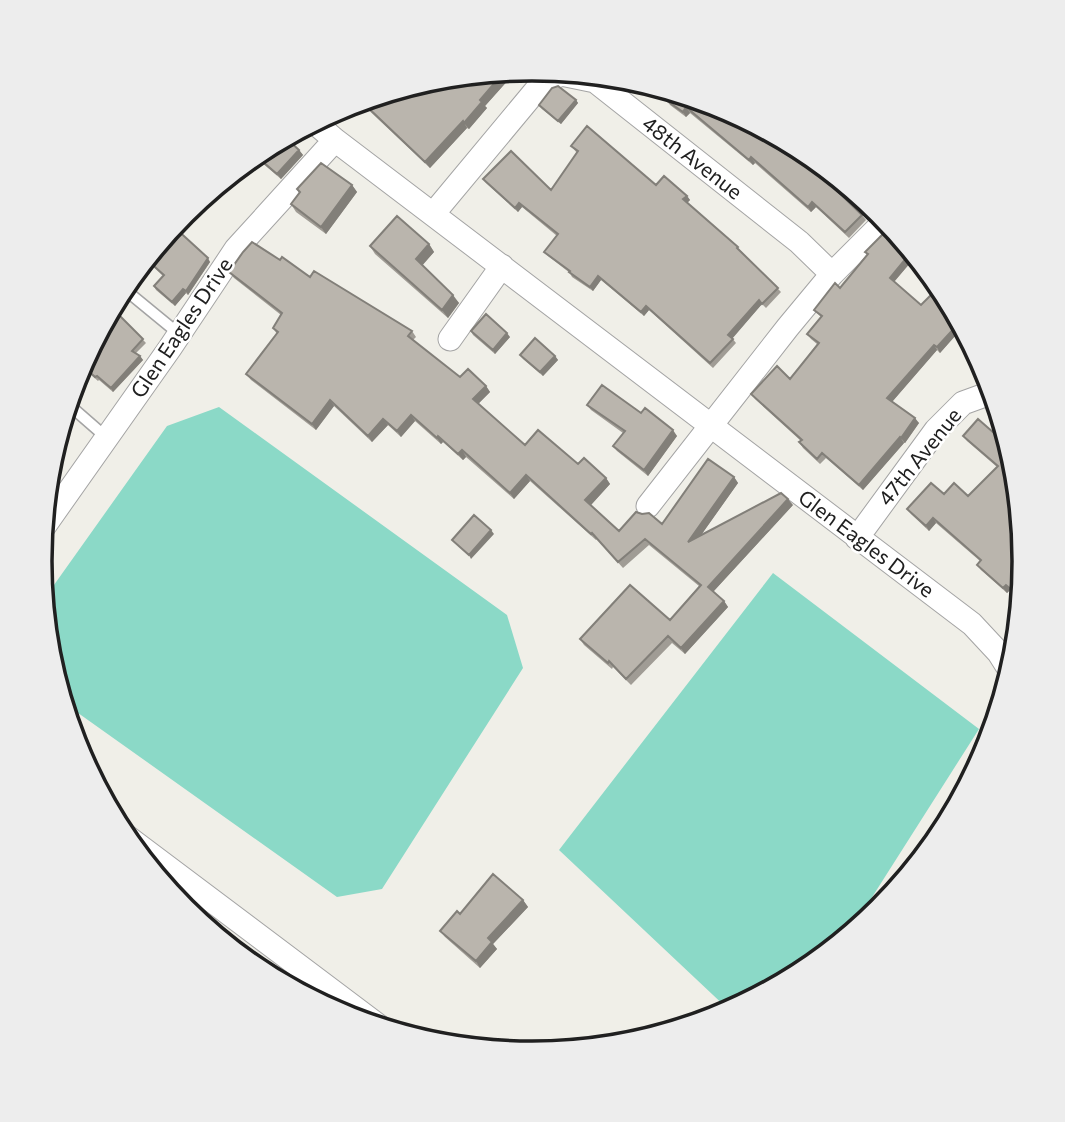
<svg xmlns="http://www.w3.org/2000/svg" width="1065" height="1122" viewBox="0 0 1065 1122" font-family="Commissioner,sans-serif">
	<style>
		.pitch { fill: #8bd9c7 }
		.lines { fill: none; stroke-linecap: round; stroke-linejoin: round }
		.service-casing { stroke: #a4a4a4; stroke-width: 13 }
		.minor-casing { stroke: #a4a4a4; stroke-width: 25 }
		.service { stroke: #fff; stroke-width: 10 }
		.minor { stroke: #fff; stroke-width: 23 }
		.wall { fill: #a09c95 }
		.shaded-wall { fill: #827f79 }
		.building { fill: #bab5ad; stroke: #827f79; stroke-width: 2 }
		.labels { text-anchor: middle; stroke-width: 5; stroke-linejoin: round; paint-order: stroke }
		.street-label { font-size: 21px; fill: #202020; stroke: #fff }
		.rim { fill: none; stroke: #202020; stroke-width: 3.5 }
	</style>
	<rect width="100%" height="100%" fill="#f0efe8"/>
	<path class="pitch" d="M 219,407 L 507,615 L 523,668 L 382,889 L 337,897 L 64,703 L 50,657 L 44,599 L 167,426 Z
		M 773,573 L 979,729 L 848,935 L 806,971 L 730,1011 L 559,850 Z"/>
	<g class="lines">
		<defs>
			<path id="service" d="M 123,288 L 179,334
				M 68,404 L 107,438"/>
			<path id="minor" d="M 314,122 L 335,140 L 972,624 L 999,653 L 1011,672
				M 433,214 L 542,83 L 561,74 L 595,81 L 799,242 L 832,274 L 788,327 L 648,506
				M 832,274 L 886,220
				M 450,339 L 502,266
				M 43,528 L 170,348 L 236,249 L 335,140
				M 857,538 L 936,430 L 963,403 L 985,395 L 995,397
				M 122,833 L 380,1027"/>
		</defs>
		<use href="#service" class="service-casing"/>
		<use href="#minor" class="minor-casing"/>
		<use href="#service" class="service"/>
		<use href="#minor" class="minor"/>
	</g>
	<path class="wall" d="M 437,78 L 510,78 L 485,106 L 487,108 L 469,129 L 467,128 L 430,168 L 360,102 L 350,113 L 342,107 L 345,106 Z
		M 644,83 L 721,106 L 840,180 L 833,187 L 862,215 L 866,220 L 849,238 L 816,207 L 811,212 L 755,163 L 753,165 L 690,113 L 686,117 L 670,105 L 666,99 Z
		M 576,100 L 578,103 L 561,124 L 542,109 L 539,105 Z
		M 571,146 L 656,185 L 687,196 L 690,200 L 687,203 L 741,251 L 781,292 L 766,308 L 762,304 L 732,338 L 736,343 L 713,368 L 649,310 L 644,316 L 601,280 L 593,291 L 572,277 L 570,273 L 548,256 L 544,252 L 557,236 L 522,207 L 518,212 L 486,183 L 483,179 L 551,190 L 577,153 Z
		M 299,150 L 303,155 L 281,179 L 254,156 L 259,151 Z
		M 352,185 L 357,192 L 326,234 L 296,212 L 291,204 L 299,193 L 297,189 Z
		M 185,213 L 174,227 L 210,262 L 188,295 L 186,293 L 175,306 L 156,290 L 154,286 L 163,276 L 146,260 Z
		M 897,233 L 916,256 L 894,282 L 921,305 L 933,297 L 942,288 L 963,327 L 940,353 L 937,350 L 892,402 L 919,423 L 905,443 L 904,443 L 863,490 L 826,458 L 820,464 L 803,448 L 799,442 L 801,441 L 755,399 L 751,394 L 790,379 L 817,344 L 811,339 L 807,334 L 821,317 L 814,310 L 840,288 L 867,254 L 865,252 L 890,241 Z
		M 429,244 L 434,252 L 422,265 L 459,303 L 448,318 L 375,254 L 370,246 Z
		M 280,260 L 412,331 L 416,337 L 413,340 L 460,377 L 486,386 L 490,392 L 478,404 L 525,445 L 578,464 L 606,478 L 610,484 L 591,505 L 619,531 L 662,524 L 734,477 L 738,483 L 701,535 L 793,505 L 713,592 L 724,601 L 728,607 L 707,630 L 685,654 L 672,643 L 631,685 L 613,667 L 612,669 L 584,645 L 580,639 L 670,620 L 699,586 L 649,545 L 623,568 L 597,539 L 596,540 L 530,481 L 514,499 L 466,457 L 463,460 L 443,442 L 441,444 L 415,421 L 401,437 L 388,425 L 372,442 L 334,406 L 316,430 L 251,380 L 246,374 L 277,334 L 273,328 L 281,315 L 234,278 L 229,272 Z
		M 120,293 L 127,302 L 117,313 L 146,343 L 136,353 L 140,356 L 143,360 L 113,392 L 99,380 L 98,381 L 81,366 Z
		M 471,331 L 510,337 L 495,354 L 473,335 Z
		M 520,355 L 555,356 L 558,360 L 543,376 L 523,359 Z
		M 587,405 L 641,413 L 677,436 L 648,476 L 617,451 L 613,446 L 623,433 L 591,410 Z
		M 963,436 L 1010,447 L 1025,561 L 1021,600 L 1010,590 L 1007,593 L 981,570 L 977,565 L 980,561 L 936,523 L 929,531 L 911,514 L 907,509 L 944,494 L 968,496 L 997,467 L 967,441 Z
		M 523,900 L 528,907 L 493,944 L 497,949 L 480,968 L 445,937 L 440,931 L 460,914 Z"/>
	<path class="shaded-wall" d="M 505,72 L 510,78 L 485,106 L 487,108 L 469,129 L 464,123 L 480,100 Z
		M 576,100 L 578,103 L 561,124 L 558,121 Z
		M 360,102 L 350,113 L 345,107 L 347,105 Z
		M 686,107 L 690,113 L 686,117 L 683,112 Z
		M 463,121 L 467,128 L 430,168 L 425,162 Z
		M 299,150 L 303,155 L 281,179 L 277,174 Z
		M 751,157 L 755,163 L 753,165 L 749,160 Z
		M 835,176 L 840,180 L 832,188 L 829,183 Z
		M 352,185 L 357,192 L 326,234 L 321,227 Z
		M 687,196 L 690,200 L 686,204 L 683,199 Z
		M 812,202 L 816,207 L 811,212 L 808,207 Z
		M 519,203 L 522,207 L 518,212 L 515,208 Z
		M 429,244 L 434,252 L 421,267 L 416,259 Z
		M 912,251 L 916,256 L 893,283 L 890,278 Z
		M 208,258 L 210,262 L 188,295 L 186,291 Z
		M 598,276 L 601,280 L 593,291 L 590,287 Z
		M 183,289 L 186,293 L 175,306 L 172,302 Z
		M 453,295 L 459,303 L 448,318 L 442,310 Z
		M 125,298 L 127,302 L 117,314 L 114,310 Z
		M 759,300 L 762,304 L 732,339 L 728,335 Z
		M 646,306 L 649,310 L 644,316 L 641,312 Z
		M 960,322 L 963,327 L 940,353 L 937,347 Z
		M 507,333 L 510,337 L 495,354 L 493,350 Z
		M 934,345 L 937,350 L 891,403 L 887,398 Z
		M 140,356 L 143,360 L 113,392 L 111,388 Z
		M 555,356 L 558,360 L 543,376 L 540,372 Z
		M 486,386 L 490,392 L 477,405 L 473,399 Z
		M 330,400 L 334,406 L 316,430 L 312,424 Z
		M 411,415 L 415,421 L 401,437 L 397,431 Z
		M 915,418 L 919,423 L 905,443 L 901,438 Z
		M 383,419 L 388,425 L 372,442 L 368,436 Z
		M 63,425 L 66,428 L 56,444 L 61,428 Z
		M 673,430 L 677,436 L 648,476 L 644,470 Z
		M 438,436 L 443,442 L 441,444 L 437,438 Z
		M 900,437 L 904,443 L 863,490 L 859,485 Z
		M 462,450 L 466,457 L 463,460 L 458,454 Z
		M 526,475 L 530,481 L 514,499 L 510,493 Z
		M 734,477 L 738,483 L 692,548 L 688,542 Z
		M 606,478 L 610,484 L 590,506 L 585,500 Z
		M 788,499 L 793,505 L 712,593 L 708,587 Z
		M 933,518 L 936,523 L 929,531 L 926,526 Z
		M 491,530 L 494,534 L 471,559 L 469,555 Z
		M 1006,585 L 1010,590 L 1007,593 L 1003,588 Z
		M 724,601 L 728,607 L 685,654 L 681,648 Z
		M 523,900 L 528,907 L 493,944 L 497,949 L 480,968 L 476,961 L 488,938 Z"/>
	<path class="building" d="M 505,71 L 480,100 L 482,102 L 464,123 L 463,121 L 425,162 L 361,101 L 437,78 Z
		M 650,85 L 721,106 L 806,152 L 835,176 L 829,183 L 862,215 L 845,232 L 812,202 L 808,207 L 751,157 L 749,160 L 686,107 L 683,112 L 666,100 L 668,98 Z
		M 558,86 L 576,100 L 558,121 L 539,105 L 552,88 Z
		M 587,126 L 656,185 L 664,176 L 687,196 L 683,199 L 738,247 L 737,248 L 778,288 L 762,304 L 759,300 L 728,335 L 733,339 L 710,363 L 646,306 L 641,312 L 598,276 L 590,287 L 569,272 L 570,271 L 544,252 L 558,234 L 519,203 L 515,208 L 483,179 L 511,151 L 551,190 L 578,151 L 571,146 Z
		M 286,138 L 299,150 L 277,174 L 255,155 Z
		M 321,163 L 352,185 L 321,227 L 291,204 L 300,192 L 297,189 Z
		M 397,216 L 429,244 L 416,259 L 453,295 L 442,310 L 370,246 Z
		M 173,226 L 208,258 L 186,291 L 183,289 L 172,302 L 154,286 L 164,275 L 146,259 Z
		M 897,233 L 912,251 L 890,278 L 921,305 L 931,295 L 933,297 L 941,286 L 960,322 L 937,347 L 934,345 L 887,398 L 915,418 L 901,438 L 900,437 L 859,485 L 822,453 L 817,459 L 799,442 L 802,440 L 751,394 L 777,366 L 790,379 L 819,343 L 807,334 L 822,316 L 814,310 L 835,283 L 840,288 L 868,254 L 865,252 L 883,234 L 890,241 Z
		M 252,242 L 280,260 L 282,257 L 310,277 L 314,271 L 412,331 L 408,336 L 460,377 L 468,369 L 486,386 L 473,399 L 525,445 L 538,430 L 578,464 L 584,458 L 606,478 L 585,500 L 619,531 L 636,512 L 642,514 L 649,513 L 662,524 L 708,459 L 734,477 L 688,542 L 781,493 L 788,499 L 708,587 L 724,601 L 703,624 L 681,648 L 668,636 L 626,679 L 609,661 L 608,663 L 580,639 L 630,585 L 670,620 L 701,585 L 645,539 L 618,562 L 592,533 L 591,534 L 526,475 L 510,493 L 462,450 L 458,454 L 438,436 L 437,438 L 411,415 L 397,431 L 383,419 L 368,436 L 330,400 L 312,424 L 246,374 L 278,332 L 273,328 L 282,313 L 229,272 L 243,252 Z
		M 120,293 L 125,298 L 114,310 L 143,339 L 132,351 L 140,356 L 111,388 L 97,376 L 95,377 L 82,365 Z
		M 486,314 L 507,333 L 493,350 L 471,331 Z
		M 535,338 L 555,356 L 540,372 L 520,355 Z
		M 602,385 L 641,413 L 645,408 L 673,430 L 644,470 L 613,446 L 625,431 L 587,405 Z
		M 978,419 L 1010,447 L 1015,465 L 1025,561 L 1021,598 L 1006,585 L 1003,588 L 977,565 L 981,560 L 933,518 L 926,526 L 907,509 L 931,483 L 944,494 L 954,483 L 968,496 L 998,466 L 963,436 Z
		M 474,515 L 491,530 L 469,555 L 452,540 Z
		M 493,874 L 523,900 L 488,938 L 492,942 L 476,961 L 440,931 L 457,911 L 460,914 Z"/>
	<g class="labels">
		<g class="street-label">
			<text transform="translate(692 158) rotate(38)" y="7">48th Avenue</text>
			<text transform="translate(182 328) rotate(-56)" y="7">Glen Eagles Drive</text>
			<text transform="translate(920 457) rotate(-51)" y="7">47th Avenue</text>
			<text transform="translate(866 544) rotate(37)" y="7">Glen Eagles Drive</text>
		</g>
	</g>
	<path d="M0 0H1065V1122H0ZM52 561a480 480 0 1 1 960 0a480 480 0 1 1-960 0Z" fill="#ededed" fill-rule="evenodd"/>
	<path class="rim" d="M52 561a480 480 0 1 1 960 0a480 480 0 1 1-960 0Z"/>
</svg>
